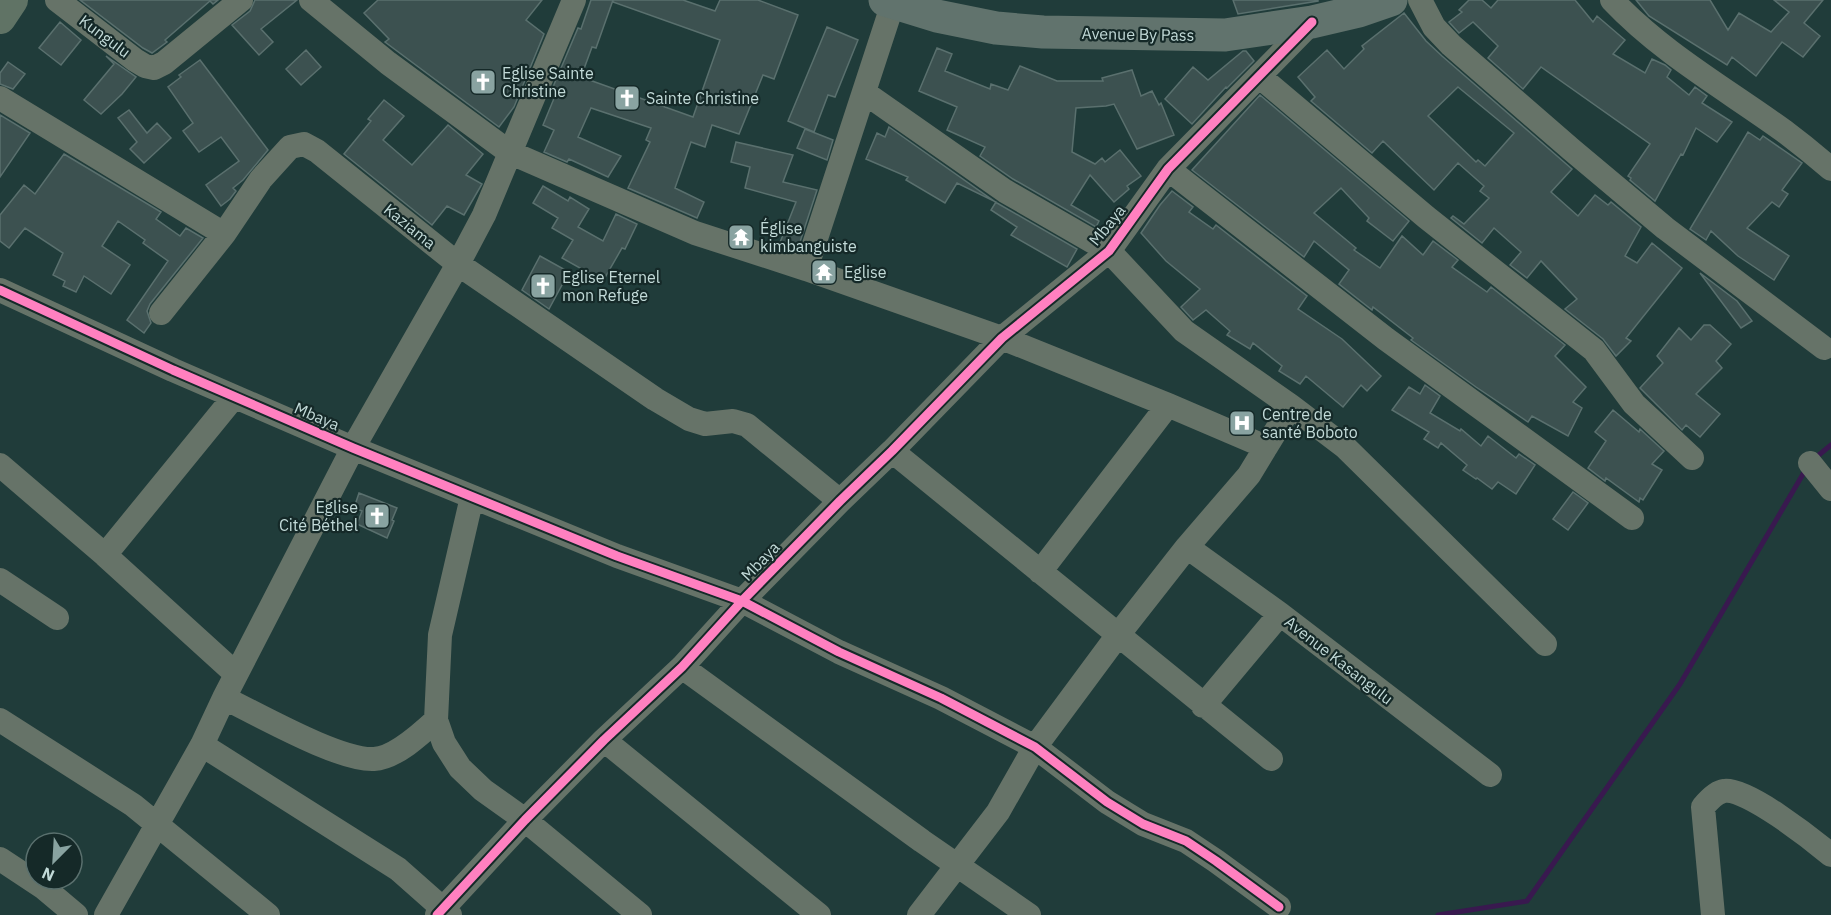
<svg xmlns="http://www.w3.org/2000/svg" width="1831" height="915" viewBox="0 0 1831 915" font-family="'IBM Plex Sans',sans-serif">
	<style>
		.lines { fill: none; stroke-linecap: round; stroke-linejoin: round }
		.stream { stroke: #39194f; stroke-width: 5 }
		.building { fill: #3c5150; stroke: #5a706e; stroke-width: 1.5; fill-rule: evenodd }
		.minor { stroke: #667368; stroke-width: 24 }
		.major { stroke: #607365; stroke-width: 32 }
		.highway { stroke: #61736d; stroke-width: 33 }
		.cycleway-casing { stroke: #152928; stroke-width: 13 }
		.cycleway { stroke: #ff80c0; stroke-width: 9 }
		.labels { text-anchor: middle; stroke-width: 4.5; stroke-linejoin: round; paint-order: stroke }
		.street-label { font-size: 16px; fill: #c2dad8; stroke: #152928 }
		.poi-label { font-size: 16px; fill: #c2dad8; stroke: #152928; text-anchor: start }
	</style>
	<rect width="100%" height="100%" fill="#203c3a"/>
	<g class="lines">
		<path class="stream" d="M 1814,459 L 1831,445
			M 1438,915 L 1527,901 L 1680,684 L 1806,469"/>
	</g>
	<path class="building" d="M 80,0 L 218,0 L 213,4 L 210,1 L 165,40 L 167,42 L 152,53 L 143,48 Z
		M 255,0 L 297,0 L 261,29 L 273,42 L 259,55 L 232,25 L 250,11 Z
		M 378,0 L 542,0 L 526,20 L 544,34 L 514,107 L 499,127 L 385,42 L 389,39 L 364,13 Z
		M 591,0 L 613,0 L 596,48 L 592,47 L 581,77 L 693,117 L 720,40 L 613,2 L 613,0 L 683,0 L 715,11 L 720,0 L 758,0 L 798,15 L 774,79 L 763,75 L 739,134 L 712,125 L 705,147 L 691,142 L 675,188 L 704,202 L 697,218 L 628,188 L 650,142 L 646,140 L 651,128 L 591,108 L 578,137 L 621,156 L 608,177 L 569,159 L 567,162 L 544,152 L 554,130 L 543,125 L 555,96 L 550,94 L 578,28 L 581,29 Z
		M 1233,0 L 1318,0 L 1318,1 L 1238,14 Z
		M 1469,0 L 1482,0 L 1491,8 L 1498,0 L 1575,0 L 1593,22 L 1597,16 L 1625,40 L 1613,54 L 1645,73 L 1652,59 L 1665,65 L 1671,70 L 1667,77 L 1689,95 L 1695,87 L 1707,96 L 1702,103 L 1732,122 L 1717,142 L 1696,128 L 1683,155 L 1681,154 L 1655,201 L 1630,180 L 1631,178 L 1628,176 L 1650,144 L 1541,67 L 1523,89 L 1488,58 L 1498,46 L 1473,22 L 1459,33 L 1449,22 L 1462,12 L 1459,10 Z
		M 1636,0 L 1710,0 L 1728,30 L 1739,13 L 1771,32 L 1789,12 L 1774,0 L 1823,0 L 1804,23 L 1820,36 L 1803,57 L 1782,42 L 1756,76 L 1732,57 L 1727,65 L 1649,16 Z
		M 1404,13 L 1426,41 L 1442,56 L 1572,169 L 1551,192 L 1578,216 L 1595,195 L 1608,205 L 1611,202 L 1641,227 L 1625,256 L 1637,263 L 1652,243 L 1682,268 L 1626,338 L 1631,341 L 1616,356 L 1603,339 L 1565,309 L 1577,299 L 1541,261 L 1527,278 L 1510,265 L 1521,252 L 1494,228 L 1482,243 L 1451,218 L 1453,216 L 1464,224 L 1489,198 L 1480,191 L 1484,186 L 1458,163 L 1434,190 L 1383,141 L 1372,153 L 1311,101 L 1315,97 L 1298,77 L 1327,50 L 1344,69 L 1364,49 L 1362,46 ZM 1458,87 L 1514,133 L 1485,166 L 1478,160 L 1476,162 L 1428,116 Z
		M 60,22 L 81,40 L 61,65 L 39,48 Z
		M 827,27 L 858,40 L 835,97 L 828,95 L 814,132 L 788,121 Z
		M 937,48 L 952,54 L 945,71 L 990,89 L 991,84 L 1008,90 L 1020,66 L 1057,81 L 1103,81 L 1102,78 L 1132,70 L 1141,96 L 1152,91 L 1159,105 L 1161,103 L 1174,135 L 1137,149 L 1114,104 L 1106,106 L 1076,108 L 1072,152 L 1095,164 L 1102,158 L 1105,162 L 1120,150 L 1141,176 L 1127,186 L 1129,189 L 1114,202 L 1090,175 L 1071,205 L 1099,221 L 1096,227 L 1013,179 L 980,156 L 985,147 L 947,130 L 957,107 L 919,91 Z
		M 306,50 L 321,67 L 301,85 L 286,69 Z
		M 1243,51 L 1246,51 L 1254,61 L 1227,88 L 1226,87 L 1192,124 L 1165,99 L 1193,67 L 1208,80 Z
		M 106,56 L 136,77 L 122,94 L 101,114 L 84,100 L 114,64 Z
		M 200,60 L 268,150 L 243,180 L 233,188 L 236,191 L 230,199 L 221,206 L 206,185 L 239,161 L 221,137 L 199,152 L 183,131 L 193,123 L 168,87 L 181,77 L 179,75 Z
		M 8,62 L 25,74 L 13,89 L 0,84 L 0,73 Z
		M 1260,95 L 1409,221 L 1393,241 L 1367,221 L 1369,218 L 1341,188 L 1314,213 L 1356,248 L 1354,250 L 1380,268 L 1402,236 L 1423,255 L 1433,241 L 1458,260 L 1452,267 L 1487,292 L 1491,287 L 1565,345 L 1555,356 L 1586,387 L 1573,402 L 1582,408 L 1568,436 L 1532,416 L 1528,422 L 1476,387 L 1411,340 L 1413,338 L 1373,307 L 1372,310 L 1339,284 L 1349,270 L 1314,241 L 1304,257 L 1192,170 Z
		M 384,100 L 404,116 L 383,140 L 412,165 L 448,125 L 483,154 L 466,175 L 482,184 L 464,215 L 447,206 L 432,225 L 344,154 L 371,121 L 368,119 Z
		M 129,110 L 147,133 L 157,123 L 171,138 L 144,163 L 130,149 L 137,142 L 118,118 Z
		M 0,115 L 30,133 L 0,177 Z
		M 889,127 L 997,203 L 1077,249 L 1067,267 L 1011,235 L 1017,227 L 991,210 L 996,202 L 957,183 L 945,203 L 906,180 L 908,177 L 866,159 L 877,133 L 885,137 Z
		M 805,129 L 833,140 L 827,160 L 797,148 Z
		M 1748,132 L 1760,140 L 1763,136 L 1802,163 L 1782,190 L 1788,194 L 1779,207 L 1772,202 L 1747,228 L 1789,256 L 1774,280 L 1738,256 L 1711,231 L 1706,240 L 1690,229 Z
		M 736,142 L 793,155 L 783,182 L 817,190 L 797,251 L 779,245 L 796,202 L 745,188 L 750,167 L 731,162 Z
		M 64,154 L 161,212 L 156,219 L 180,236 L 186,228 L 203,238 L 150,304 L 147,311 L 151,323 L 144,333 L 127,320 L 168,261 L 143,243 L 145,240 L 118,221 L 102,246 L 130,265 L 111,294 L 84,276 L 76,292 L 63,286 L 65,281 L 53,275 L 63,253 L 25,228 L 9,248 L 0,241 L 0,215 L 24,185 L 35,194 Z
		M 543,186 L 568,201 L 570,197 L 589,209 L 578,227 L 603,241 L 616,214 L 637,224 L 625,249 L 622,248 L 603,281 L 562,258 L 573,240 L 552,228 L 558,218 L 533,203 Z
		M 1172,191 L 1193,207 L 1189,212 L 1213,229 L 1216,225 L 1307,296 L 1298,309 L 1342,339 L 1381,376 L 1367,391 L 1361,385 L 1343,407 L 1306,376 L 1300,384 L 1279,371 L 1282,366 L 1253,343 L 1250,349 L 1227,335 L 1230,331 L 1206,310 L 1193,320 L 1181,307 L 1200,289 L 1166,261 L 1141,233 L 1160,205 Z
		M 540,256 L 569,272 L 549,309 L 522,290 Z
		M 1700,273 L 1737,301 L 1752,321 L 1741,328 Z
		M 1704,325 L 1710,325 L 1731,344 L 1716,361 L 1722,368 L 1696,394 L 1720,414 L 1700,437 L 1686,425 L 1682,430 L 1640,388 L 1663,363 L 1657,356 L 1679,328 L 1691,340 Z
		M 1425,385 L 1440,396 L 1430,413 L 1460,431 L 1461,429 L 1481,446 L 1488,436 L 1516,458 L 1519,454 L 1535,465 L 1516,494 L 1498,482 L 1492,489 L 1477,478 L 1476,479 L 1463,470 L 1467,465 L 1441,443 L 1438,448 L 1424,439 L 1429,432 L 1392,410 L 1409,387 L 1420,394 Z
		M 1613,410 L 1639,432 L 1640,429 L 1664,451 L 1652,464 L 1662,470 L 1643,500 L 1640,498 L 1639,502 L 1606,478 L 1605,481 L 1588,468 L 1606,441 L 1595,432 Z
		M 1573,492 L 1588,503 L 1568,530 L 1553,519 Z
		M 359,493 L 397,508 L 392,520 L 394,521 L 387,538 L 357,524 L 362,511 L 354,508 Z"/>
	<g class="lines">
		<path class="minor" d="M 57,0 L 135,60 L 145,66 L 154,68 L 164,63 L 241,0
			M 311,0 L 388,63 L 509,152 L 695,233 L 806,269 L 1002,338 L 1168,405 L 1266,447
			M 1420,0 L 1434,27 L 1451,45 L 1572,150 L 1665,228 L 1824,348
			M 1612,0 C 1662,53 1726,89 1784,131 C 1800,143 1816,156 1831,169
			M 1259,76 L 1426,217 L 1594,350 L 1634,404 L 1692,458
			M 865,93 L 1005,191 L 1109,251 L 1184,331 L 1291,406 L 1345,447 L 1545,644
			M 0,98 L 224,234 L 261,179 L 290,147 L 304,144 L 317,151 L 458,264 L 655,399 L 689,419 L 705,424 L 733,421 L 747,425 L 840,501
			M 1168,169 L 1386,339 L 1632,518
			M 806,269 L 893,3
			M 0,290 L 173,370 L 353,448 L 617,556 L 742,601 L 839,652 L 941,698 L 1035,747 L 1107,802 L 1143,824 L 1186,841 L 1216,861 L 1279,907
			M 161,313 L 224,234
			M 892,451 L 1271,759
			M 1810,463 L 1831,489
			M 0,465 L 105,555 L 236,674
			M 472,497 L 440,635 L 436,720 L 444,743 L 460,768 L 483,790 L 525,820 L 640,915
			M 1187,547 L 1280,614 L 1490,775
			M 105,555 L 234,397
			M 1040,572 L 1168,405
			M 0,580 L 57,618
			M 682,667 L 922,841 L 1029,915
			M 224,698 C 258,714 339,761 374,759 C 395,758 421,734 436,720
			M 1203,706 L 1280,614
			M 0,720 L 133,805 L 268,915
			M 604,740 L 819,915
			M 202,745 L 398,869 L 450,915
			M 0,859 L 44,888 L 76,915
			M 106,915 L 202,745 L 224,698 L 353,448 L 458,264 L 484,215 L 574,0
			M 437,915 L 525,820 L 604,740 L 682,667 L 742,601 L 840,501 L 892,451 L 1002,338 L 1109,251 L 1168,169 L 1312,22
			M 919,915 L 998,812 L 1035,747 L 1118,635 L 1187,547 L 1249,475 L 1291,406
			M 1713,915 L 1703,807 C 1708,801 1716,792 1724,791 C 1746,787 1813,840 1831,855"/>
		<path class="major" d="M 0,18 L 12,0"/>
		<path class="highway" d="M 885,0 L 937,16 L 996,28 L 1043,32 L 1225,35 L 1312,22 L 1359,11 L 1391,0"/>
		<defs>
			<path id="cycleway" d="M 0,290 L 173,370 L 353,448 L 617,556 L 742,601 L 839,652 L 941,698 L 1035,747 L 1107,802 L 1143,824 L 1186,841 L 1216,861 L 1279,907
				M 437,915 L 525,820 L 604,740 L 682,667 L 742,601 L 840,501 L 892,451 L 1002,338 L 1109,251 L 1168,169 L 1312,22"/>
		</defs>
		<use href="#cycleway" class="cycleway-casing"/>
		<use href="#cycleway" class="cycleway"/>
	</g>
	<defs>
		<symbol id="church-square" viewBox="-11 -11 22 22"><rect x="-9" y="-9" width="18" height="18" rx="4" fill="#89a3a1" stroke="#152928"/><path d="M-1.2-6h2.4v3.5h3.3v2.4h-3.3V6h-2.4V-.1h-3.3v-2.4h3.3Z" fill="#fff"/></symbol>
		<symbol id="temple-square" viewBox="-11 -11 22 22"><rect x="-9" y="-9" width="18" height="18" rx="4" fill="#89a3a1" stroke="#152928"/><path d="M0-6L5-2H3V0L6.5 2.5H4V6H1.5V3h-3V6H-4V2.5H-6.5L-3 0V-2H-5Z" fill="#fff"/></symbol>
		<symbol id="hospital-square" viewBox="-11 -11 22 22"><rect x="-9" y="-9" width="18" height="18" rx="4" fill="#89a3a1" stroke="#152928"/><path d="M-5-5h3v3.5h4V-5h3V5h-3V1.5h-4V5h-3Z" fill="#fff"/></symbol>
	</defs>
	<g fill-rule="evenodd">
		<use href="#church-square" x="468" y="67" width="30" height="30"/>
		<use href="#church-square" x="612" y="83" width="30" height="30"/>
		<use href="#temple-square" x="726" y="222" width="30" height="30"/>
		<use href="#temple-square" x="809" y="257" width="30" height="30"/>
		<use href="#church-square" x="528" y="271" width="30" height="30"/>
		<use href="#hospital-square" x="1227" y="408" width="30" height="30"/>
		<use href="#church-square" x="362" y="501" width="30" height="30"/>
	</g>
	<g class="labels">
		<g class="street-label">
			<text transform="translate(1138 34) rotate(1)" y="6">Avenue By Pass</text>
			<text transform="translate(105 36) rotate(37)" y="6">Kungulu</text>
			<text transform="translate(1107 225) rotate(-51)" y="6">Mbaya</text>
			<text transform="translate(410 226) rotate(39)" y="6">Kaziama</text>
			<text transform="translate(317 416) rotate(23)" y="6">Mbaya</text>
			<text transform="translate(760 561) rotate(-46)" y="6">Mbaya</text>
			<text transform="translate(1339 660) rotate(38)" y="6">Avenue Kasangulu</text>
		</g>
		<g class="poi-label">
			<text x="502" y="79">Eglise Sainte<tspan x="502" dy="18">Christine</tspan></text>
			<text x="646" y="104">Sainte Christine</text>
			<text x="760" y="234">Église<tspan x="760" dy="18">kimbanguiste</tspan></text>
			<text x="844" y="278">Eglise</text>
			<text x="562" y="283">Eglise Eternel<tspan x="562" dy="18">mon Refuge</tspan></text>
			<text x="1262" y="420">Centre de<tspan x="1262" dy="18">santé Boboto</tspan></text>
			<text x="358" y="513" text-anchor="end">Eglise<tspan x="358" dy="18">Cité Béthel</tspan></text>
		</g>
	</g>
	<g transform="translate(54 861) rotate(204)"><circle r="28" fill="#152928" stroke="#5a706e" stroke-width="1.5"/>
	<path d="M0-4.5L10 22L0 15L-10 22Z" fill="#89a3a1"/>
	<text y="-9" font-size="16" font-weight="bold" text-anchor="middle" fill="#c2dad8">N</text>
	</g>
</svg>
